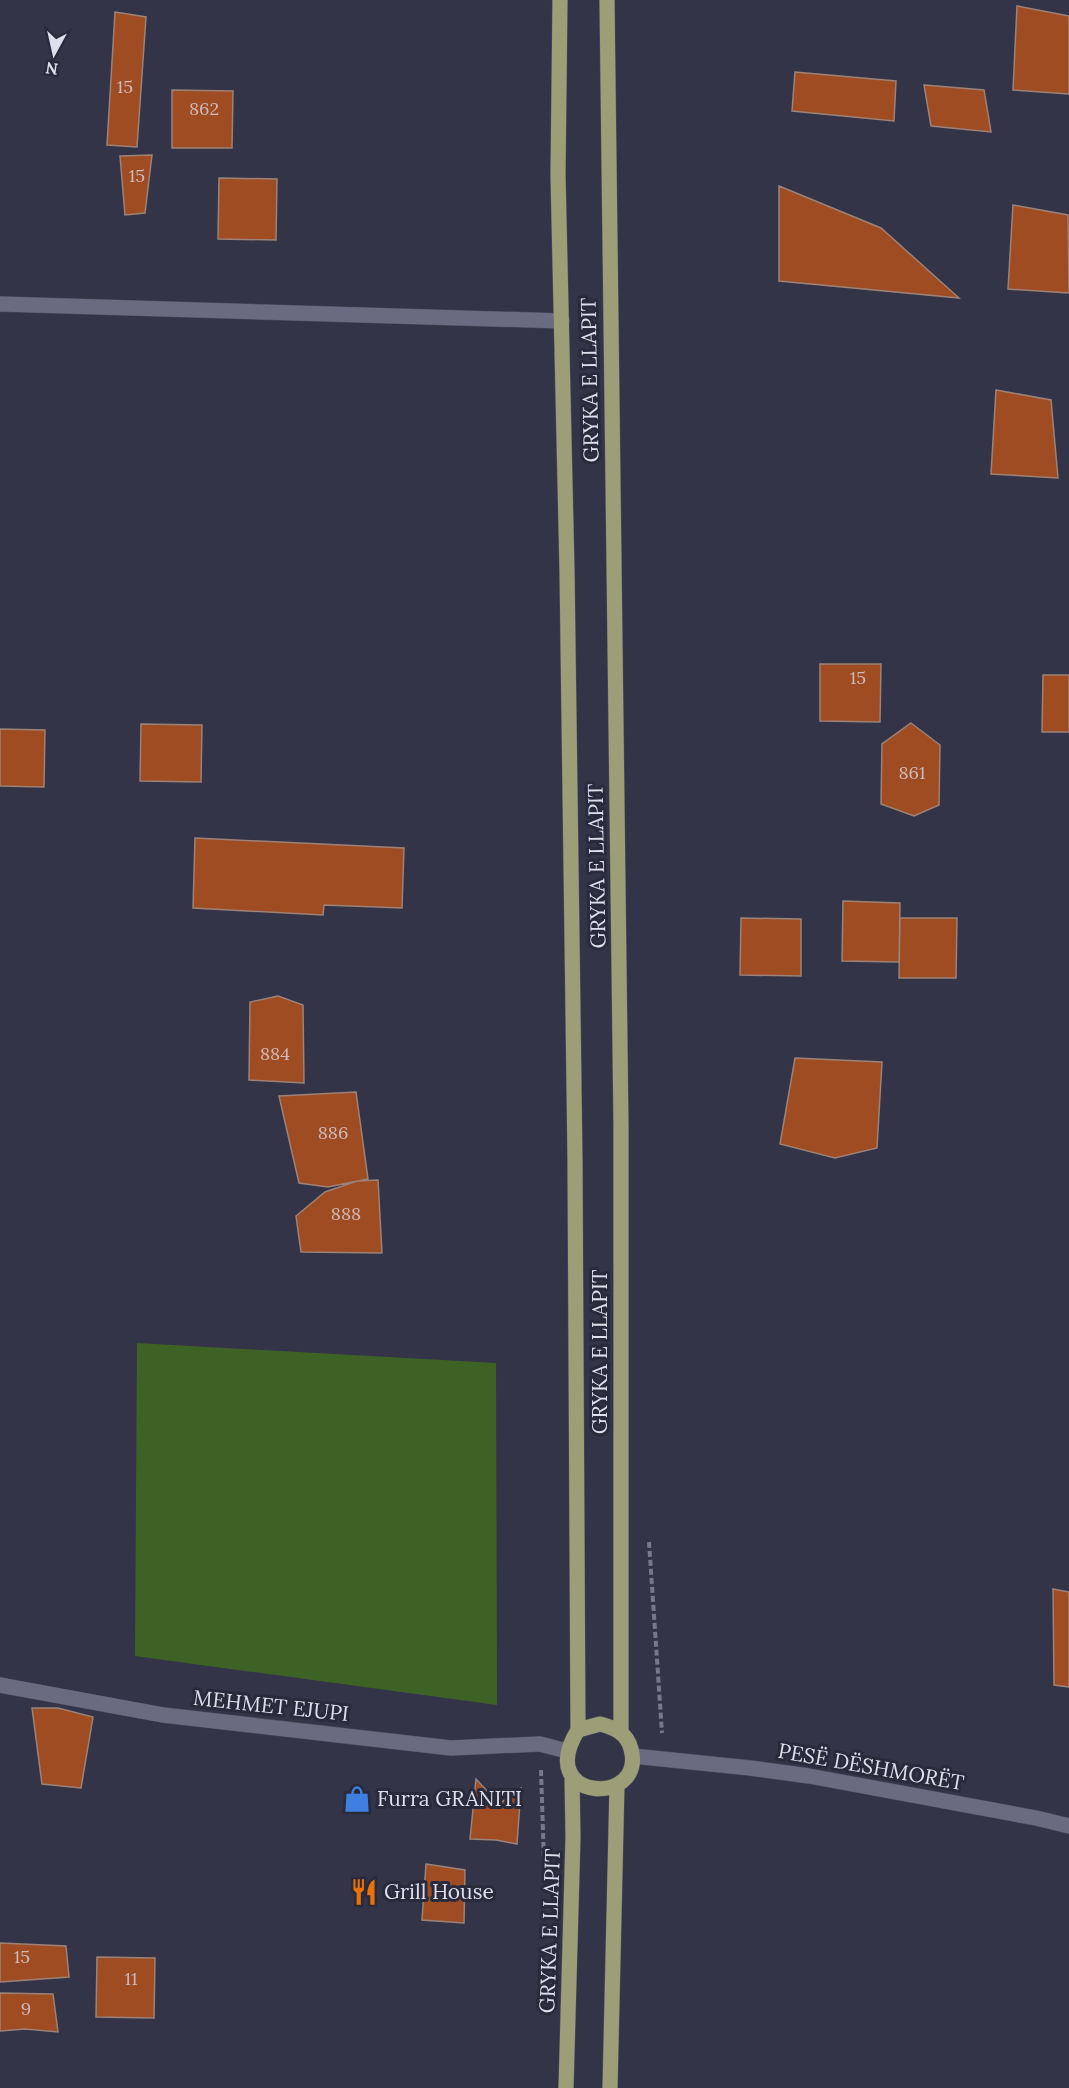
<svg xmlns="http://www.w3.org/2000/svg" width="1069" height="2088" viewBox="0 0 1069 2088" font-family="Lora,serif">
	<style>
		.green { fill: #3e6226 }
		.building { fill: #9f4c22; stroke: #9c8277; stroke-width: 1.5 }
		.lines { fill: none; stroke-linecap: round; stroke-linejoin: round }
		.lane-casing { stroke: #4e4f5f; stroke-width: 16 }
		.street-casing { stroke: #4e4f5f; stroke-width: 16 }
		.primary-casing { stroke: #4e4f5f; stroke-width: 16 }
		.path { stroke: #787889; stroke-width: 4; stroke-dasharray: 6 3; stroke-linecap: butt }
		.lane { stroke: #6a6a80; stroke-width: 15 }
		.street { stroke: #6a6a80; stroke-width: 15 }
		.primary { stroke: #9b9e76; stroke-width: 15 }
		.labels { text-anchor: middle; stroke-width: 6; stroke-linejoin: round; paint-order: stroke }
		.number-label { font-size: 18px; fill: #cebaba }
		.street-label { font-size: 21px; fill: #dedfec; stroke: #2a2a3d }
		.poi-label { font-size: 21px; fill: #dedfec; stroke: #2a2a3d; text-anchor: start }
	</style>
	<rect width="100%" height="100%" fill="#343448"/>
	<path class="green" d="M 137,1343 L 496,1363 L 497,1705 L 135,1656 Z"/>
	<path class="building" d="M 1017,6 L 1069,16 L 1069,94 L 1013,90 Z
		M 115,12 L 146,17 L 137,147 L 107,145 Z
		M 795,72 L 896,81 L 894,121 L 792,111 Z
		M 924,85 L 984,90 L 991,132 L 931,126 Z
		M 172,90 L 233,91 L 232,148 L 172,148 Z
		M 152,155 L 145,213 L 125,215 L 120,156 Z
		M 219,178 L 277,179 L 276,240 L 218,239 Z
		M 779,186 L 881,228 L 959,298 L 779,281 Z
		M 1013,205 L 1068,215 L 1069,293 L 1008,289 Z
		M 996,390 L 1051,400 L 1058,478 L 991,474 Z
		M 820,664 L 881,664 L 880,722 L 820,721 Z
		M 1043,675 L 1069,675 L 1069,732 L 1042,732 Z
		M 911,723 L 940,745 L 939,805 L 914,816 L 881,804 L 882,744 Z
		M 141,724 L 202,725 L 201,782 L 140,781 Z
		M 0,729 L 45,730 L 44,787 L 0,786 Z
		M 195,838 L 404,848 L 402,908 L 324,905 L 323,915 L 193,908 Z
		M 843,901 L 900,903 L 899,962 L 842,961 Z
		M 741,918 L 801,919 L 801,976 L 740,975 Z
		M 900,918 L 957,918 L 956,978 L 899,978 Z
		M 278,996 L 303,1005 L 304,1083 L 249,1080 L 250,1002 Z
		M 795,1058 L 882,1062 L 877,1148 L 835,1158 L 780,1144 Z
		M 356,1092 L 368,1179 L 328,1187 L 299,1183 L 279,1096 Z
		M 378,1180 L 382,1253 L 301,1252 L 296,1216 L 325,1192 L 357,1181 Z
		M 1053,1589 L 1069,1592 L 1069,1687 L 1054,1685 Z
		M 32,1708 L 58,1708 L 93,1717 L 81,1788 L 42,1784 Z
		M 476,1779 L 499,1804 L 521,1788 L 517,1844 L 496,1840 L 470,1839 Z
		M 426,1864 L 465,1870 L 464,1923 L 422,1920 Z
		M 0,1943 L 66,1946 L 69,1977 L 0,1982 Z
		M 97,1957 L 155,1958 L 154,2018 L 96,2017 Z
		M 0,1993 L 53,1994 L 58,2032 L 25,2029 L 0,2031 Z"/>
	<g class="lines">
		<defs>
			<path id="lane" d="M 0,304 L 562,321"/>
			<path id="street" d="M 0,1685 L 163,1715 L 451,1748 L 540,1744 L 567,1751
				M 633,1756 L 750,1768 L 809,1776 L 1036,1818 L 1069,1826"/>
			<path id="primary" d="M 560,0 L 558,175 L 567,570 L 575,1160 L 578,1730
				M 607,0 L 621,1126 L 621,1732
				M 600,1724 C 615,1728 627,1733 631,1749 C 647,1807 533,1802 578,1730 Z
				M 566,2088 L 573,1837 L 572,1776
				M 610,2088 L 617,1785"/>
		</defs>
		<use href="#lane" class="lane-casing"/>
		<use href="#street" class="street-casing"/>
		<use href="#primary" class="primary-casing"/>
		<path class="path" d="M 649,1542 L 662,1733
			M 541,1770 L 544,1862"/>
		<use href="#lane" class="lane"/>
		<use href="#street" class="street"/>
		<use href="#primary" class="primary"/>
	</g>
	<defs>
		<symbol id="shop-bare" viewBox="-9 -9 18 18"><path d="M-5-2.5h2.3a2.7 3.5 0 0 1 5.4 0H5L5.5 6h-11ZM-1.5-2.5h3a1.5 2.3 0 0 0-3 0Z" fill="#3f7fe0" stroke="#2a2a3d" stroke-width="2.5" paint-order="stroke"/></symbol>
		<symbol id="restaurant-bare" viewBox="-9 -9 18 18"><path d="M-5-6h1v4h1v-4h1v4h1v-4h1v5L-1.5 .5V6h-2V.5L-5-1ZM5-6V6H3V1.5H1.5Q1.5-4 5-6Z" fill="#e8710a" stroke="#2a2a3d" stroke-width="2.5" paint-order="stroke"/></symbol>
	</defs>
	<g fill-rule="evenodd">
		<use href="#shop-bare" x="338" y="1780" width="38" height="38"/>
		<use href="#restaurant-bare" x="345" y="1873" width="38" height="38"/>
	</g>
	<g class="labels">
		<g class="number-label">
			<text x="125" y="93">15</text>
			<text x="204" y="115">862</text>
			<text x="137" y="182">15</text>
			<text x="858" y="684">15</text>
			<text x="912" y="779">861</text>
			<text x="275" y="1060">884</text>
			<text x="333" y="1139">886</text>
			<text x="346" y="1220">888</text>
			<text x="22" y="1963">15</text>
			<text x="131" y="1985">11</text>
			<text x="26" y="2015">9</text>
		</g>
		<g class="street-label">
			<text transform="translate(590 380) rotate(-91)" y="7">GRYKA E LLAPIT</text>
			<text transform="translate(597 866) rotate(-91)" y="7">GRYKA E LLAPIT</text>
			<text transform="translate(600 1352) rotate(-90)" y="7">GRYKA E LLAPIT</text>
			<text transform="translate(271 1706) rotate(6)" y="7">MEHMET EJUPI</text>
			<text transform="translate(871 1767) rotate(10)" y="7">PESË DËSHMORËT</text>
			<text transform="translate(550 1931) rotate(-88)" y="7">GRYKA E LLAPIT</text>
		</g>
		<g class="poi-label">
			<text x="377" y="1806">Furra GRANITI</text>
			<text x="384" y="1899">Grill House</text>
		</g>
	</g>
	<g transform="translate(54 54) rotate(188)" stroke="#2a2a3d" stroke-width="4.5" paint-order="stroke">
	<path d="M0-4.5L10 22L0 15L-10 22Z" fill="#dedfec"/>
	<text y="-9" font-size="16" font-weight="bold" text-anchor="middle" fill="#dedfec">N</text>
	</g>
</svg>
